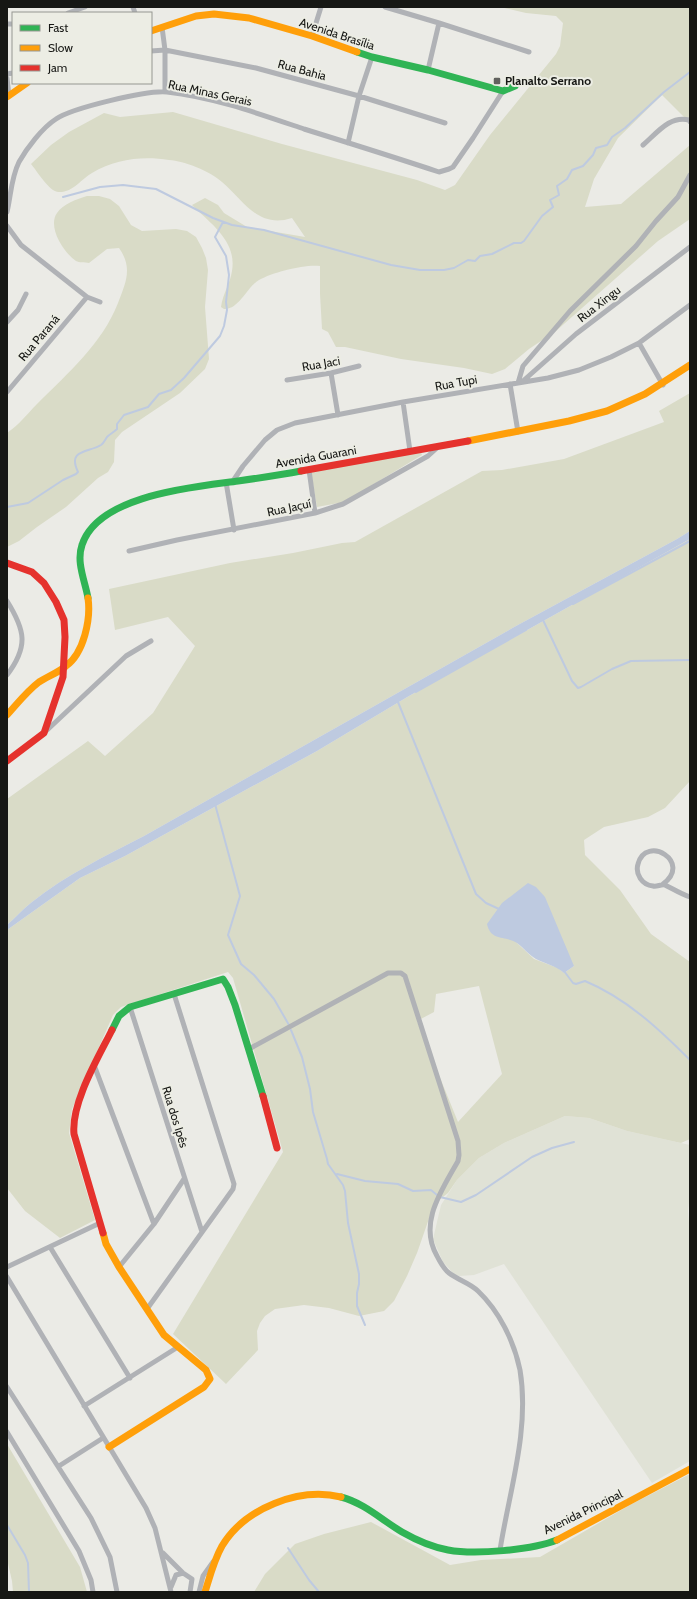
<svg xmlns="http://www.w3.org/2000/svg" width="697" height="1599" viewBox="0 0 697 1599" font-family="Cabin,sans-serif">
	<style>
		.built { fill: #e0e2d6 }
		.green { fill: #d9dbc7; fill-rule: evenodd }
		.water { fill: #becae0 }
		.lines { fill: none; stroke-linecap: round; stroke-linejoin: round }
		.stream { stroke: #becae0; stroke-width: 2 }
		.street { stroke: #b0b2b6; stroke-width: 5 }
		.fast { stroke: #30b455; stroke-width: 7 }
		.slow { stroke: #ff9f0a; stroke-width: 7 }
		.jam { stroke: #e5322d; stroke-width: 7 }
		.poi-dot { fill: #61615e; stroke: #ecede4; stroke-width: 1.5 }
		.labels { text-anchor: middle; stroke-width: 4; stroke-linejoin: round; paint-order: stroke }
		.street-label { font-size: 12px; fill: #161714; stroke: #ecede4 }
		.poi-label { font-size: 12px; font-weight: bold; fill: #161714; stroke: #ecede4; text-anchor: start }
	</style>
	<rect width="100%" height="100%" fill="#ebebe6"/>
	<path class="built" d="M 565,1116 L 589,1118 L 627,1131 L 690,1145 L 690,1193 L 688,1211 L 690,1234 L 690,1461 L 652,1483 L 504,1264 L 474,1275 L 459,1276 L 454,1274 L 443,1262 L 433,1239 L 441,1205 L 457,1180 L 479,1158 L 504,1143 Z"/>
	<path class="green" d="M 500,7 L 690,7 L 690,123 L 662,95 L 618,138 L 594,179 L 585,207 L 621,204 L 690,145 L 690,219 L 658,241 L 556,331 L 529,349 L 505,369 L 492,374 L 464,368 L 401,359 L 345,347 L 336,347 L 328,332 L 322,329 L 320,294 L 320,266 C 305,264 273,272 259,280 C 247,287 239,310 224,309 L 221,307 C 223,293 230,284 232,271 C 237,241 211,224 192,205 L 205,198 L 218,205 L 224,213 L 247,227 L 305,237 L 292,218 C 258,229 244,201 222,182 C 210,171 184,161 169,160 C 142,156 116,159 92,173 C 81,179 73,193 58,192 C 49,191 37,171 31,164 L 51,145 L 69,132 L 104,113 L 120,117 L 173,112 L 282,144 L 417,180 L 445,190 L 455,185 L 490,135 L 556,54 L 560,46 L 563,23 L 556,16 L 526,13 Z
		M 87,196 L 99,196 L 110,199 L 119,206 L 131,225 L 142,231 L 176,229 L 187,231 L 196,237 L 202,248 L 206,258 L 208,270 L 205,307 L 209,359 L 205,369 L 180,393 L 122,432 L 115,440 L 114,462 L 108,472 L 98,478 L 66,507 L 37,527 L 19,541 L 7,547 L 7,433 C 19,425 27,414 37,404 C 68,373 102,344 118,303 C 126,282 133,268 119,248 L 107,249 L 89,263 C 85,262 79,263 76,261 C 64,253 47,227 57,213 C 63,204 77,199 87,196 Z
		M 690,393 L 690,531 L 677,539 L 516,626 L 144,836 C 105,856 66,875 32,902 C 23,909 15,918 7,925 L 7,799 L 88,741 L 105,756 L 153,713 L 195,646 L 168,617 L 115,630 L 109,589 L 230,563 L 293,553 L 342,543 L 355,542 L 482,471 L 502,470 L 564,459 L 664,422 L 659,411 Z
		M 421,452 L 422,455 L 344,502 L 317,507 L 311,472 Z
		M 690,539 L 690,781 L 665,808 L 648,817 L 604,827 L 584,840 L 585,855 L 620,890 L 651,934 L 690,962 L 690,1139 L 681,1143 L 627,1131 L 589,1118 L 565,1116 L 504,1143 L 479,1158 L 457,1180 L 448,1193 L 439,1200 L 432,1210 L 417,1253 L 407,1276 L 394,1301 L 384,1311 L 359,1316 L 329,1308 L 304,1305 L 275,1309 L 265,1316 L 260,1323 L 257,1331 L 258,1350 L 226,1384 L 173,1334 L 283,1152 L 233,978 L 228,972 L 121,1007 L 113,1015 L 72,1109 L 69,1133 L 95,1220 L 60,1238 L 25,1211 L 7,1188 L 7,930 L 80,878 L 125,856 L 317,751 L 409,696 ZM 516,942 L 574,966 L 564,973 L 558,968 L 534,959 ZM 479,986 L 502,1074 L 458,1122 L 417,1021 L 434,1012 L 436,994 Z
		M 7,1444 L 80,1567 L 87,1592 L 13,1592 L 12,1581 L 7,1559 Z
		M 690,1474 L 690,1592 L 254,1592 L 265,1574 L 295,1544 L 324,1534 L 371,1522 L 450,1565 L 481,1560 L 540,1557 L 630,1505 Z"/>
	<path class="water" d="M 690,531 L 690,539 L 409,696 L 317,751 L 125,856 L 80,878 L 7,930 L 7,925 C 15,918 23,909 32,902 C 66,875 105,856 144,836 L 516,626 L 677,539 Z
		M 528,883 L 536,887 L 545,897 L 574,966 L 564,973 C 556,966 546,964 536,959 C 529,955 524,948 517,943 C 505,935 491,942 487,924 L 502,903 Z"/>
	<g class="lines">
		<path class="stream" d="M 63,197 L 100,187 L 123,185 L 156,189 L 213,218 L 232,225 L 264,230 L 391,265 L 420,270 L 444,270 L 454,268 L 468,260 L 475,261 L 480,256 L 492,254 L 514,243 L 521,243 L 524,241 L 542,216 L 553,207 L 550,200 L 559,195 L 557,186 L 567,179 L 572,170 L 583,166 L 593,155 L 596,148 L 607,145 L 612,137 L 625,128 L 664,92 L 690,72
			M 7,507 L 28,503 L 63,480 L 76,474 L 78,472 C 67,449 88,453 101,445 C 104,443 105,440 107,437 C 110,434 114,432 117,429 L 117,424 L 124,415 L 148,407 L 159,394 L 171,390 L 184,378 L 220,336 L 224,326 L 227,310 L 226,302 L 229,275 L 226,256 L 215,237 L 223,222
			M 573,604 L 690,541
			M 543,620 L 572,681 L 578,688 L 581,687 L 612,669 L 631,661 L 690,660
			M 416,692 L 526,630
			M 398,702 L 476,894 L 486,903 L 499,909
			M 215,804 L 240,896 L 228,935 L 241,964 L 254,975 L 274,999 L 289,1025
			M 564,971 L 573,983 L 576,984 L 585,981 C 626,998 659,1029 690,1060
			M 291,1030 L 302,1057 L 310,1089 L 313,1112 L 327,1159 L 328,1164 L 343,1185 L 345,1191 L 348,1223 L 359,1274 L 359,1284 L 357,1293 L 357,1306 L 365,1325
			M 337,1174 L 365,1181 L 398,1184 L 413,1191 L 431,1190 L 437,1195
			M 440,1197 L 461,1202 L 476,1195 L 532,1157 L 552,1148 L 574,1142
			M 7,1525 L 25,1555 L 28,1563 L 29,1592
			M 288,1548 L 309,1580 L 319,1592"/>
		<path class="street" d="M 133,7 L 135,13
			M 385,7 L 439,23 L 529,52
			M 68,13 L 85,7
			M 7,24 L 13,24
			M 162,27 L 165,50 L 165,92
			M 312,36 L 321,7
			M 151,51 L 165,50 L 256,68 L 359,96 L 445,123
			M 428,70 L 439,23
			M 7,74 L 13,73
			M 7,78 L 9,96
			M 348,143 L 359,96 L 372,57
			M 643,145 C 657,133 670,115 689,120 L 690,122
			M 7,212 C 11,195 11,178 19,162 C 27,148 42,128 56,119 C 72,108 147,90 167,92 C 213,97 260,114 304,129 C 349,143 394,157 439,172 L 449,169 L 453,167 L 473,138 L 503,91
			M 7,226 L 21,245 L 87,297 L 100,302
			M 7,322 L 18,310 L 26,294
			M 639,343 L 663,385
			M 331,373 L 338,415
			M 287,380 L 331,373 L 359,366
			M 523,381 L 576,334 L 690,247
			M 518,383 L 523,366 L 570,311 L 636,246 L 656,221 L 678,197 L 690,175
			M 510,384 L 518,432
			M 7,392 L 87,297
			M 403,402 L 410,451
			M 309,470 L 315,513
			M 233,481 L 243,466 L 265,440 L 277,430 L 295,423 L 403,402 L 548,378 L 579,370 L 611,357 L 639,343 L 690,305
			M 226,482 L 234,530
			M 129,551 L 177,540 L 315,513 L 343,504 L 428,456 L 438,447
			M 7,601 C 25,630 29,646 7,675
			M 45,732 L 126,656 L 151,641
			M 663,884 C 693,862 646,834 638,864 C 635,874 642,885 653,886 C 657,887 661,884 665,885 C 673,889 681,894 690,897
			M 130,1007 L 202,1232
			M 249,1049 L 388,973 L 401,973 L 405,976 L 458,1141 L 459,1155 L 458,1161 C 442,1190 418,1223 437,1256 C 440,1262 444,1269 449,1273 C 458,1280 470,1283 478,1291 C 499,1311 514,1341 520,1370 C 530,1430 509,1492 500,1550
			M 94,1065 L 154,1224
			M 50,1247 L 130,1378
			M 7,1267 L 100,1223
			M 119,1267 L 154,1224 L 184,1179
			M 7,1277 L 146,1508 L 155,1528 L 171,1592
			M 147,1309 L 233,1189 L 234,1184 L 174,994
			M 7,1387 L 91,1518 L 110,1557 L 117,1592
			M 84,1406 L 178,1347
			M 7,1432 L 79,1551 L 91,1580 L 93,1592
			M 59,1466 L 103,1438
			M 163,1553 L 183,1573 L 192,1579 L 190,1592
			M 171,1587 L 176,1575 L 183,1573
			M 199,1592 L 203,1576 L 213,1562"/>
		<path class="fast" d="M 357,52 L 372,57 L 428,70 L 503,91 L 515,86
			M 88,598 C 85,581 76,562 82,545 C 98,495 194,487 238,481 C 259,478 280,475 301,471
			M 112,1030 L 119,1016 L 130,1007 L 223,979 L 228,987 L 235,1005 L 263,1096
			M 341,1497 C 364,1503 382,1520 402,1532 C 416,1540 432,1547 448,1550 C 475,1555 532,1550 557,1540"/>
		<path class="slow" d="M 151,31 L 196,16 L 214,14 L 249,18 L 312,36 L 357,52
			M 7,97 L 27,83
			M 468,441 L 569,421 L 607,411 L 645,394 L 690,365
			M 7,715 C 17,704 27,691 39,682 C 48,676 58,673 66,666 C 84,653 91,619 88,598
			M 103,1233 L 106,1244 L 119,1267 L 164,1335 L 206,1370 L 210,1379 L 204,1387 L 109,1447
			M 557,1540 L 690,1469
			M 205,1592 C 210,1576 214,1560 222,1546 C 245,1508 299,1487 341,1497"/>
		<path class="jam" d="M 301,471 L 468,441
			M 7,563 L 32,572 L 44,583 L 56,602 L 64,620 L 65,637 L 63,677 L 44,733 L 7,761
			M 263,1096 L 277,1148
			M 103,1233 L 74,1134 C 71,1103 98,1058 112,1030"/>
	</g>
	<rect class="poi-dot" x="493" y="77" width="8" height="8" rx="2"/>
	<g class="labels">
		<g class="street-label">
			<text transform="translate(337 34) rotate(18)" y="4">Avenida Brasília</text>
			<text transform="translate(302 70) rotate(15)" y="4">Rua Bahia</text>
			<text transform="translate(210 93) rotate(12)" y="4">Rua Minas Gerais</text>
			<text transform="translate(599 304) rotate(-38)" y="4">Rua Xingu</text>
			<text transform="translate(39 338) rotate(-50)" y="4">Rua Paraná</text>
			<text transform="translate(321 364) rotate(-10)" y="4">Rua Jaci</text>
			<text transform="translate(456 383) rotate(-10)" y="4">Rua Tupi</text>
			<text transform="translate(316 457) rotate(-10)" y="4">Avenida Guarani</text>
			<text transform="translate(289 508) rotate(-12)" y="4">Rua Jaçuí</text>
			<text transform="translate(175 1117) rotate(73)" y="4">Rua dos Ipês</text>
			<text transform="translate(583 1512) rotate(-26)" y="4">Avenida Principal</text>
		</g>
		<g class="poi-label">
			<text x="505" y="85">Planalto Serrano</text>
		</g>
	</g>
	<rect width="697" height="1599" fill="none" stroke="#161714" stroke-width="16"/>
	<rect x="12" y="12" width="140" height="72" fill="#ecede4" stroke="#969791"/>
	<rect x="20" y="25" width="20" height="6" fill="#30b455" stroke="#969791"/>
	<text x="48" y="32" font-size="12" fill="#161714">Fast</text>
	<rect x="20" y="45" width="20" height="6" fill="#ff9f0a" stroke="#969791"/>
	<text x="48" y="52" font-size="12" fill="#161714">Slow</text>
	<rect x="20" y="65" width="20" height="6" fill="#e5322d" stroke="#969791"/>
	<text x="48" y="72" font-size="12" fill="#161714">Jam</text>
</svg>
